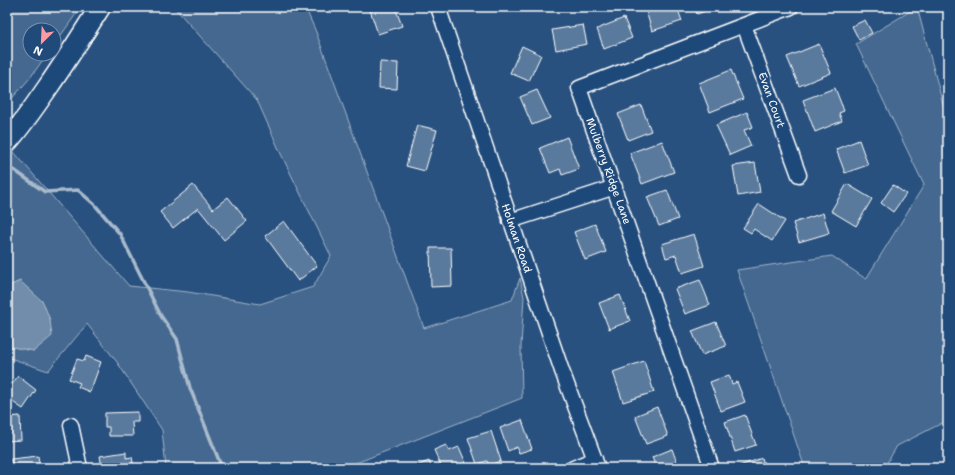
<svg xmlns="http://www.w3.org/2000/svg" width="955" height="475" viewBox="0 0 955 475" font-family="'Shantell Sans',sans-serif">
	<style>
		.green { fill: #446890; stroke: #a2b4c8 }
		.water { fill: #718dab; stroke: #aabbcd }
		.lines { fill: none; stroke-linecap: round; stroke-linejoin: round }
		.stream { stroke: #aabbcd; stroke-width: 3.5 }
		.building { fill: #5a7a9d; stroke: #fff }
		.street-casing { stroke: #fff; stroke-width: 17 }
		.secondary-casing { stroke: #fff; stroke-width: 23 }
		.street { stroke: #1f4a7a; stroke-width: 14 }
		.secondary { stroke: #1f4a7a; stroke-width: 20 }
		.labels { text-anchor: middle; stroke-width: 4; stroke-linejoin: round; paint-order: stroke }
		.street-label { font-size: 11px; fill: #fff; stroke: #1f4a7a }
	</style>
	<rect width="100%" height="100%" fill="#28517f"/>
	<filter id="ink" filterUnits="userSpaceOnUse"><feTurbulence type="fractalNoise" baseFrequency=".025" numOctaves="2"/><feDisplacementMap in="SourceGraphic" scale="8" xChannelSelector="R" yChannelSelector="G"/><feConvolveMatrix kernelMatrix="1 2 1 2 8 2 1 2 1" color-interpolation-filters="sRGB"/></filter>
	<g filter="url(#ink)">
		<path class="green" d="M 7,7 L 81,7 L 54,45 L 54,30 L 30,30 L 30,54 L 47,54 L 30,78 L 7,104 Z
			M 174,7 L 305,7 L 316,32 L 424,328 L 512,300 L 520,278 L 524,297 L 521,346 L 522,398 L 343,468 L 166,468 L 162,430 L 117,362 L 87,324 L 48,371 L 7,357 L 7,346 L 34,351 L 20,281 L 7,287 L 7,161 L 14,152 L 129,286 L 188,292 L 260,304 L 313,287 L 331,256 L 281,154 L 257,100 Z
			M 917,7 L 948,123 L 948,420 L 897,446 L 884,468 L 805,468 L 737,270 L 832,256 L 866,279 L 924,185 L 856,44 Z"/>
		<path class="water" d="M 20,281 L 43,302 L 50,320 L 52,336 L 34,351 L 7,346 L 7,287 Z"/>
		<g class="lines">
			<path class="stream" d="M 7,92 L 7,94
				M 14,170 L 45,192 L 78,190 L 95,205 L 120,234 L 161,316 L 177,339 L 190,388 L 222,468"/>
		</g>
		<path class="building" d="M 369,7 L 395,7 L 402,26 L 378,34 Z
			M 659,7 L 677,7 L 682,21 L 652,31 L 646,11 Z
			M 694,7 L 716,7 L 697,14 Z
			M 624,18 L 632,38 L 604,49 L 597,29 Z
			M 865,20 L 872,33 L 859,40 L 852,26 Z
			M 583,25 L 587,44 L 556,50 L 552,30 Z
			M 819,44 L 831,73 L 799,86 L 787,57 Z
			M 522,46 L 541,55 L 529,81 L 510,73 Z
			M 380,62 L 398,63 L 397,89 L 379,88 Z
			M 731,70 L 743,99 L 710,112 L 699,83 Z
			M 835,88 L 844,111 L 839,113 L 842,121 L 815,132 L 803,100 Z
			M 537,90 L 550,118 L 532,125 L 520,97 Z
			M 641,105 L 651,131 L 628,140 L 618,114 Z
			M 747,112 L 753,127 L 744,130 L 751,146 L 730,155 L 716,125 Z
			M 417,125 L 437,130 L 425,171 L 406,166 Z
			M 567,137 L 579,169 L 562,175 L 560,169 L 550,173 L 540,148 Z
			M 859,140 L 868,165 L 845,173 L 836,149 Z
			M 662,141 L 674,172 L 642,184 L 630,153 Z
			M 755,163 L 760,192 L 738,196 L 733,166 Z
			M 847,184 L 872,199 L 856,226 L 831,211 Z
			M 193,185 L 213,209 L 228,197 L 247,221 L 224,240 L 198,208 L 173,228 L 160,212 Z
			M 893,185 L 906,194 L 893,212 L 881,203 Z
			M 667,190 L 678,219 L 659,226 L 647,197 Z
			M 759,204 L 785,221 L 772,241 L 754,229 L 751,233 L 743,228 Z
			M 823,213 L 829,233 L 799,242 L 793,223 Z
			M 284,221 L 317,266 L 298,281 L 265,236 Z
			M 595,224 L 606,252 L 585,260 L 574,232 Z
			M 694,234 L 704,266 L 682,273 L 676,255 L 666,258 L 662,244 Z
			M 430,248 L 451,248 L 452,286 L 431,287 Z
			M 700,280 L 710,305 L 685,314 L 675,289 Z
			M 620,295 L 630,321 L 609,329 L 599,303 Z
			M 716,322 L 726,346 L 702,355 L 692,331 Z
			M 86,356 L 101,362 L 90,392 L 78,387 L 80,383 L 69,379 L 77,359 L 84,361 Z
			M 644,361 L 654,392 L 623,402 L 613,372 Z
			M 729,375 L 732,384 L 737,382 L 745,402 L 721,411 L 710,382 Z
			M 18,376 L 36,390 L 23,409 L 7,398 L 7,391 Z
			M 657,407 L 668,436 L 646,444 L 635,416 Z
			M 138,412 L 138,422 L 132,422 L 133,436 L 109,436 L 109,427 L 105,427 L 105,413 Z
			M 745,415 L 756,445 L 735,452 L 725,422 Z
			M 20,416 L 21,440 L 7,441 L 7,417 Z
			M 522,420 L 532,449 L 519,453 L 517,447 L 508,451 L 500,428 Z
			M 491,431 L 501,461 L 489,465 L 487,461 L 477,464 L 468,438 Z
			M 446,445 L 449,451 L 459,447 L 468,468 L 442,468 L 434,450 Z
			M 672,449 L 679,468 L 656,468 L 652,457 Z
			M 126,452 L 126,458 L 132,457 L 134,468 L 102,468 L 100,456 Z
			M 38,456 L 40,468 L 12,468 L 11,459 Z
			M 762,458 L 765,468 L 740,468 L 739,466 Z
			M 429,461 L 432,468 L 411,468 Z"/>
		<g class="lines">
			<defs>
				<path id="street" d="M 438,7 L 562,371 L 598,468
					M 744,25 L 799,175
					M 510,221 L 615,187
					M 71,425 L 80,468
					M 573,468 L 595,459
					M 712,468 L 579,88 L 791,7"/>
				<path id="secondary" d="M 7,142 C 22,125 35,106 48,87 C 66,61 83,34 100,7"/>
			</defs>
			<use href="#street" class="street-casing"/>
			<use href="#secondary" class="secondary-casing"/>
			<use href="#street" class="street"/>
			<use href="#secondary" class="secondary"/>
		</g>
	</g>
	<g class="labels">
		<g class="street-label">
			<text transform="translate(772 100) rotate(70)" y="4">Evan Court</text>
			<text transform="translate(609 171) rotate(70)" y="4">Mulberry Ridge Lane</text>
			<text transform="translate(517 238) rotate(71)" y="4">Holman Road</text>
		</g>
	</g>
	<rect width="955" height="475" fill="none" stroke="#1f4a7a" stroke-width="24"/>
	<rect x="12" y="12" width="931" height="451" fill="none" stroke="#fff" stroke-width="1.5" filter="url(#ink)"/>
	<g transform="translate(42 42) rotate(204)"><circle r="19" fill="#1f4a7a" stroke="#7992af"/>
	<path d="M0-3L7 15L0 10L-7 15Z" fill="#ff9aa2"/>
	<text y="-6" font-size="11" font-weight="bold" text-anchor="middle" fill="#ffffff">N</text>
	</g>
</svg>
